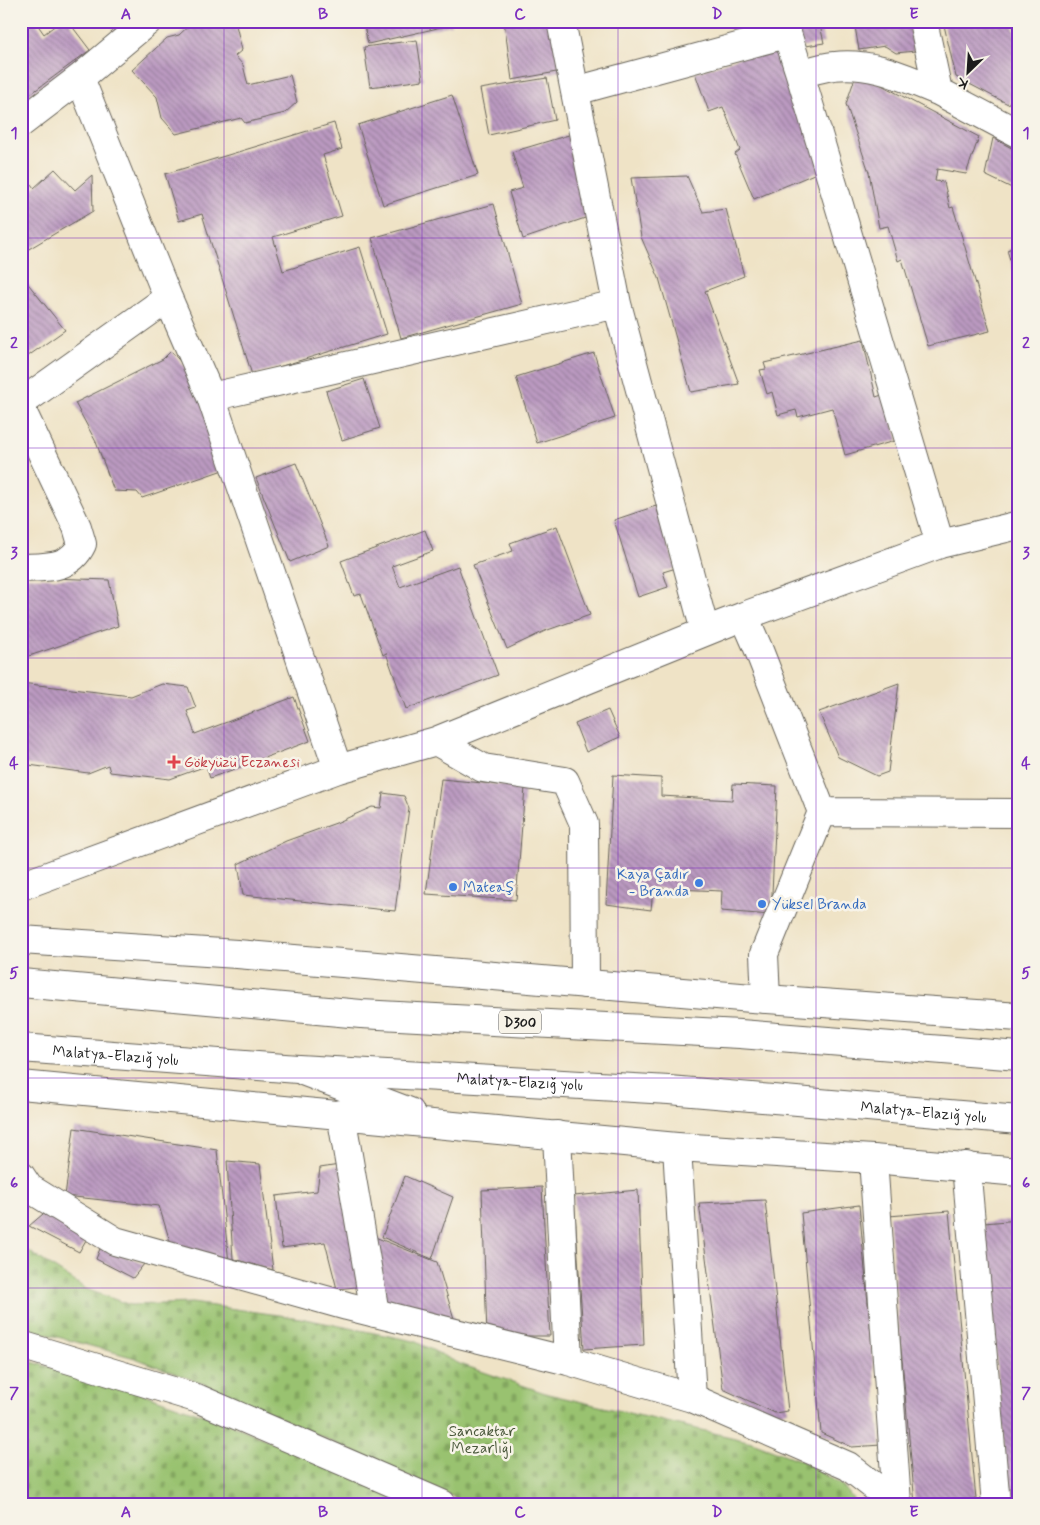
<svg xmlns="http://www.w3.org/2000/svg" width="1040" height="1525" viewBox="0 0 1040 1525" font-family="Mynerve,sans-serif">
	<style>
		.cemetery { fill: url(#cemetery-stones); stroke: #5a6f46 }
		.building { fill: url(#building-back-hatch) }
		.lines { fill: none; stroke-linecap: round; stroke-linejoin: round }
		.minor-casing { stroke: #666258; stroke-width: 30 }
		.tertiary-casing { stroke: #666258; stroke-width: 30 }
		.secondary-casing { stroke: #666258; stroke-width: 30 }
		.trunk-casing { stroke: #666258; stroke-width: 30 }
		.minor { stroke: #fff; stroke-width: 28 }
		.tertiary { stroke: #fff; stroke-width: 28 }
		.secondary { stroke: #fff; stroke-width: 28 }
		.trunk { stroke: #fff; stroke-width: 28 }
		.grid { fill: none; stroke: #7b2cbf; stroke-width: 1; stroke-opacity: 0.55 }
		.health-dot { fill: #e0444e; stroke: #f7f3e8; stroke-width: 2 }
		.shop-dot { fill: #3f7fe0; stroke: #f7f3e8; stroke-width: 2 }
		.labels { text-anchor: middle; stroke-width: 5; stroke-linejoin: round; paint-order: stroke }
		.shield { fill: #f7f3e8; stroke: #5e5c59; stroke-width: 1 }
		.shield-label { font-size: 14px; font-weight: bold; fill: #1c1c1c }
		.health-label { font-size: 15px; fill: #be3a42; stroke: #f7f3e8; text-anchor: start }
		.shop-label { font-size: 15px; fill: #366cbe; stroke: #f7f3e8; text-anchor: start }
		.street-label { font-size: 15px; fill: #1c1c1c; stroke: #f7f3e8 }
		.park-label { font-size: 15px; fill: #485639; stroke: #f7f3e8 }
		.neatline { fill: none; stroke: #7b2cbf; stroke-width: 2 }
		.grid-label { font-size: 16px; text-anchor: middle; font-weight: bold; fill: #7b2cbf }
	</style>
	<defs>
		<pattern id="cemetery-stones" width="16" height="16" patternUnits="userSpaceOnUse" patternTransform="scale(1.25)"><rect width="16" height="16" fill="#99c26f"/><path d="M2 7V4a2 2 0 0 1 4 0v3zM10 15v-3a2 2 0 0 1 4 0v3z" fill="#83a660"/></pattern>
		<pattern id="building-back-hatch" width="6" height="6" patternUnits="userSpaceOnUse" patternTransform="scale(1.25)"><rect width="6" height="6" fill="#bb9ac1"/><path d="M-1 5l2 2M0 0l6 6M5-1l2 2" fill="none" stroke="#977d9c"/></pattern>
	</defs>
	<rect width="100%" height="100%" fill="#f7f3e8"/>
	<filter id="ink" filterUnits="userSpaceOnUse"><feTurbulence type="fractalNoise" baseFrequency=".02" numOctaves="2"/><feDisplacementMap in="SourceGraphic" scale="10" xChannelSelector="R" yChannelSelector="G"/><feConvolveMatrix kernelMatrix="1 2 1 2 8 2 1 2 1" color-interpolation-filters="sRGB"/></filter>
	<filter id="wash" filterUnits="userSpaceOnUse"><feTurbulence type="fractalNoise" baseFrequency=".0096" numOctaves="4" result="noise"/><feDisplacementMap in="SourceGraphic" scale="20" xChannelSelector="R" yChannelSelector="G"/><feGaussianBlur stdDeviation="1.12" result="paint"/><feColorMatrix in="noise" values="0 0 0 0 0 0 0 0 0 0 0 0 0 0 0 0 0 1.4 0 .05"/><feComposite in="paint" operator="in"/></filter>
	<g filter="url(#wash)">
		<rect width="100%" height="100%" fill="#efe3c6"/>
		<path class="cemetery" d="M 21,1246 L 86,1289 L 130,1305 L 192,1303 L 300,1318 L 414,1341 L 460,1364 L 548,1394 L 752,1442 L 802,1461 L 843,1486 L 857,1504 L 469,1504 L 217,1389 L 135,1358 L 21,1327 Z
			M 21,1359 L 138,1392 L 235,1426 L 413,1504 L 21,1504 Z"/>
		<g id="blocks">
			<path class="building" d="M 21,21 L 35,21 L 44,34 L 61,21 L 68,21 L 90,50 L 21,101 Z
				M 106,21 L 138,21 L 121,37 Z
				M 194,21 L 235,21 L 242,50 L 235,56 L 243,65 L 248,85 L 290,75 L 297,102 L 285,113 L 245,123 L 241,118 L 176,134 L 162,118 L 157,97 L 132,70 L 167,38 L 179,35 Z
				M 363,21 L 451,21 L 451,25 L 368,44 Z
				M 504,21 L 552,21 L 562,71 L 512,80 Z
				M 854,21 L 909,21 L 915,51 L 896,53 L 885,46 L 859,50 Z
				M 943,21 L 1012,21 L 1017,42 L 1019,41 L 1019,86 L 1008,104 L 956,77 Z
				M 820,25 L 824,43 L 800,47 L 796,30 Z
				M 417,40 L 423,80 L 370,87 L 364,47 Z
				M 776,45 L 826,169 L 754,199 L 735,154 L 740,150 L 723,107 L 709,112 L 695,73 Z
				M 857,72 L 979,137 L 966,174 L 937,169 L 935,181 L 944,182 L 950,208 L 953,207 L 990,331 L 928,346 L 902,259 L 898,261 L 888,226 L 879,228 L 869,172 L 846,104 Z
				M 547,78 L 555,120 L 489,135 L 480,89 Z
				M 452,95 L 478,175 L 383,205 L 358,125 Z
				M 334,123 L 342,149 L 323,155 L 342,216 L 273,237 L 283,271 L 360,247 L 387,334 L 252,375 L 202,214 L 179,221 L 165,174 Z
				M 572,134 L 597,214 L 523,239 L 509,192 L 523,188 L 512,152 Z
				M 993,138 L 1019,152 L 1019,216 L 1017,211 L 1016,190 L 985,175 Z
				M 55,169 L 75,190 L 92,175 L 93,211 L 27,250 L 21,243 L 21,171 L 34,188 Z
				M 687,176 L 703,212 L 726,209 L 744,276 L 705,291 L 739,384 L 691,392 L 659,278 L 641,237 L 631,178 Z
				M 494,204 L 522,304 L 401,338 L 372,238 Z
				M 1019,245 L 1019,286 L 1018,286 L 1007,250 Z
				M 21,275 L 65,330 L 21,361 Z
				M 863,340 L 876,397 L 885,394 L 898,440 L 845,455 L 832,408 L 798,417 L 796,410 L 778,415 L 772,392 L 767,394 L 760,370 L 766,369 L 764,363 Z
				M 171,351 L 211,397 L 223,470 L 142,498 L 137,492 L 114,491 L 96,442 L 75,403 L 163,359 Z
				M 594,353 L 615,418 L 537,443 L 516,377 Z
				M 364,379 L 380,428 L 342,440 L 326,391 Z
				M 296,463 L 329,546 L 290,562 L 256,478 Z
				M 656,506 L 676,568 L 663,572 L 668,587 L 638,597 L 614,520 Z
				M 557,526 L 590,615 L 545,631 L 507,649 L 473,565 L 513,551 L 510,543 Z
				M 425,530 L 433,551 L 392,566 L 400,587 L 458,566 L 498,675 L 406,709 L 386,653 L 383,655 L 361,594 L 354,596 L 341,561 Z
				M 21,577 L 109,580 L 118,626 L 29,656 L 21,653 Z
				M 21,683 L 131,696 L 162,684 L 188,687 L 196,708 L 187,711 L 195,734 L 294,697 L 310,741 L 210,778 L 206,766 L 170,779 L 110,772 L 108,765 L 88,773 L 21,764 Z
				M 899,683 L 888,772 L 877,776 L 838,757 L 819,712 Z
				M 608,710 L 620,737 L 586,752 L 575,724 Z
				M 613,775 L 661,778 L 661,796 L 732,800 L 733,784 L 777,786 L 771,915 L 721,911 L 722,891 L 653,888 L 651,910 L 606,904 Z
				M 441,779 L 525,787 L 516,900 L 426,894 Z
				M 383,793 L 404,796 L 409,808 L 395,911 L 243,895 L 238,864 L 286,841 L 336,823 L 372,807 L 381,808 Z
				M 74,1128 L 217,1150 L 229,1263 L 173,1251 L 159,1206 L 65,1196 Z
				M 227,1161 L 260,1164 L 273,1270 L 233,1259 Z
				M 346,1164 L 365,1286 L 337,1289 L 325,1242 L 282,1248 L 276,1196 L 317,1191 L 320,1168 Z
				M 405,1176 L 453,1197 L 432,1259 L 382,1237 Z
				M 542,1187 L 550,1336 L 487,1336 L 482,1190 Z
				M 638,1190 L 644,1345 L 584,1349 L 574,1196 Z
				M 765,1200 L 788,1411 L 775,1413 L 723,1389 L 699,1203 Z
				M 859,1205 L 881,1445 L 852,1447 L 821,1433 L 801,1213 Z
				M 949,1211 L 976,1499 L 915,1504 L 889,1216 Z
				M 43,1214 L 89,1235 L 79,1252 L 29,1226 Z
				M 1019,1220 L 1019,1497 L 1009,1498 L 984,1223 Z
				M 370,1235 L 437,1262 L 455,1322 L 383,1308 Z
				M 101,1246 L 144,1264 L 133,1278 L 96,1259 Z"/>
		</g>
	</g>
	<g filter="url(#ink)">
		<use href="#blocks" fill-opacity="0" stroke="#666258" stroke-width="1"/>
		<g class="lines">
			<defs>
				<path id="minor" d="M 561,21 L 617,304 L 705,631 L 744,616 L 758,648 L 822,812 L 1019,813
					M 783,21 L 800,74 L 940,544
					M 923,21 L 938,91 L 1019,134
					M 800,74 C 811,71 823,67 834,66 C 871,61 905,78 938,91
					M 80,78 L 168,298 L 211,397 L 338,769
					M 575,91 L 786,34
					M 21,123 L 80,78 L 148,21
					M 211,397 L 617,304
					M 21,403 L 168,298
					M 21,409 L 77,527 L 82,544 C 70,570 45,567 21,568
					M 436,741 L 483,768 L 565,781 L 584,824 L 585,984
					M 21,886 L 338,769 L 436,741 L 744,616 L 940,544 L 1019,525
					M 766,999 L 764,954 L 822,812
					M 557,1135 L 568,1361
					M 677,1147 L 692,1398
					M 873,1159 L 897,1503
					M 966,1166 L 996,1504
					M 21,1176 L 29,1188 L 115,1241 L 347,1306 L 568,1361 L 692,1398 L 848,1466 L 897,1504"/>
				<path id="tertiary" d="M 21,1345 L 199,1399 L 442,1504"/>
				<path id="secondary" d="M 21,940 L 237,954 L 752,998 L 1019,1017
					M 305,1072 L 410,1112
					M 21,1085 L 677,1147 L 873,1159 L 1019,1172
					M 341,1114 L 375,1313"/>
				<g id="trunk">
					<path d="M 21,983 L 361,1014 L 740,1034 L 1019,1056"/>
					<path id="s1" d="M 21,1048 L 298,1069 L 669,1090 L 1019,1120"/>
				</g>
			</defs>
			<use href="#minor" class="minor-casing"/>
			<use href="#tertiary" class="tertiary-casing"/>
			<use href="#secondary" class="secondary-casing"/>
			<use href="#trunk" class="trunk-casing"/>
			<use href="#minor" class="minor"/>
			<use href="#tertiary" class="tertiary"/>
			<use href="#secondary" class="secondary"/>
			<use href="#trunk" class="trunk"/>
		</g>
	</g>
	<path class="grid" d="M 224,21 L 224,1504M 422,21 L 422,1504M 618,21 L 618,1504M 816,21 L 816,1504M 21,238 L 1019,238M 21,448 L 1019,448M 21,658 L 1019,658M 21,868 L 1019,868M 21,1078 L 1019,1078M 21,1288 L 1019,1288"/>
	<path class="health-dot" d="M171.5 754.5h5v5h5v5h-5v5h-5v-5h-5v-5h5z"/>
	<g class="shop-dot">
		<circle cx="699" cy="883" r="5"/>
		<circle cx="453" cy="887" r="5"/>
		<circle cx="762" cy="904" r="5"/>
	</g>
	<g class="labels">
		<rect class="shield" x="499" y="1010.5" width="42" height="23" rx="4"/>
		<g class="shield-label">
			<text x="520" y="1027">D300</text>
		</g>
		<g class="health-label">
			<text x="184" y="767">Gökyüzü Eczanesi</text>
		</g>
		<g class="shop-label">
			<text x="689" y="879" text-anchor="end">Kaya Çadır<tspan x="689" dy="17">- Branda</tspan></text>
			<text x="463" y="892">Mateaş</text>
			<text x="772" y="909">Yüksel Branda</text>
		</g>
		<g class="street-label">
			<text dy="5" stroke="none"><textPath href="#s1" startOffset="95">Malatya-Elazığ yolu</textPath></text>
			<text dy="5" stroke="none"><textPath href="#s1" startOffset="500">Malatya-Elazığ yolu</textPath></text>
			<text dy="5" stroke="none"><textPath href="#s1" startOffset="905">Malatya-Elazığ yolu</textPath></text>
		</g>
		<g class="park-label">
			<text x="482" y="1436">Sancaktar<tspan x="482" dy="17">Mezarlığı</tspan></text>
		</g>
	</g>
	<rect width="1040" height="1525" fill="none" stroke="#f7f3e8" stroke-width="55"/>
	<g transform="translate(968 72) rotate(205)" stroke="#f7f3e8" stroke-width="4" paint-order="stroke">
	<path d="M0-4L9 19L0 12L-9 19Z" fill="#1c1c1c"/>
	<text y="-8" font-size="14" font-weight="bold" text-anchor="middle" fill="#1c1c1c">K</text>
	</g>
	<rect x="28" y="28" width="984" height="1470" class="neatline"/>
	<g class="grid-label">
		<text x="126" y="19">A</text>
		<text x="323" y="19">B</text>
		<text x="520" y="19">C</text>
		<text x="717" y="19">D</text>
		<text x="914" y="19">E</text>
		<text x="14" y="138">1</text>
		<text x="1026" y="138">1</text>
		<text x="14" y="348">2</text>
		<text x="1026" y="348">2</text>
		<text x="14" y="558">3</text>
		<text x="1026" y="558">3</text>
		<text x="14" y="768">4</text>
		<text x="1026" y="768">4</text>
		<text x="14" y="978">5</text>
		<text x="1026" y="978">5</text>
		<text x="14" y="1188">6</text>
		<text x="1026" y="1188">6</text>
		<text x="14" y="1398">7</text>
		<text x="1026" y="1398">7</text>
		<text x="126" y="1517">A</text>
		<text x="323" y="1517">B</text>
		<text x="520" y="1517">C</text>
		<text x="717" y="1517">D</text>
		<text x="914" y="1517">E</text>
	</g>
</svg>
